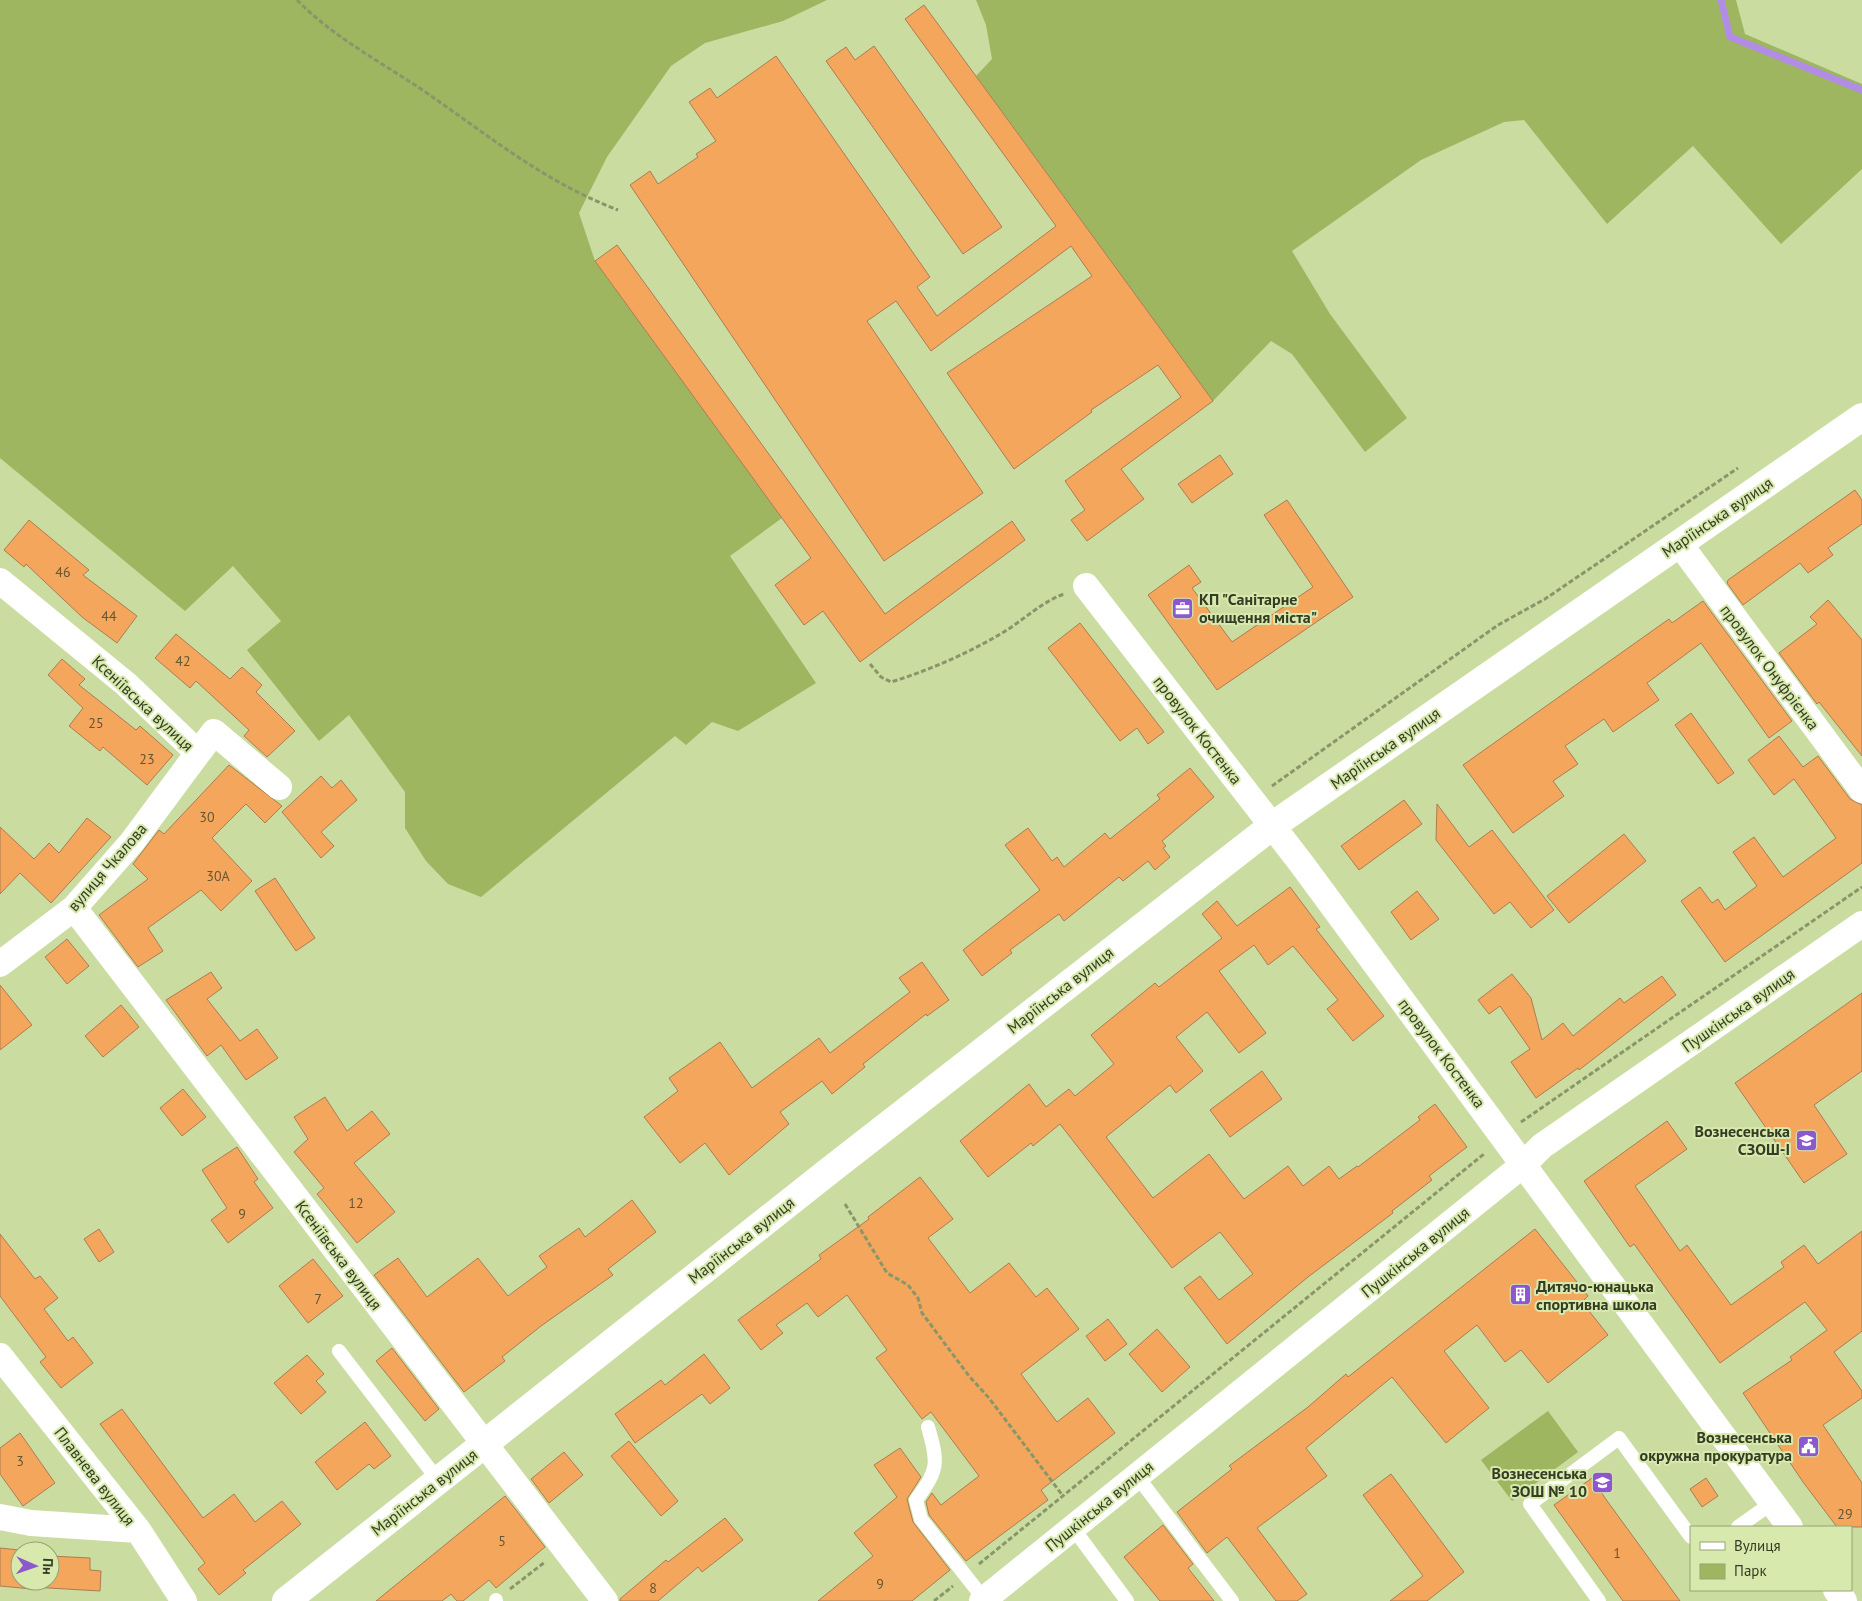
<svg xmlns="http://www.w3.org/2000/svg" width="1862" height="1601" viewBox="0 0 1862 1601" font-family="'PT Sans',sans-serif">
	<style>
		.green { fill: #9eb660 }
		.lines { fill: none; stroke-linecap: round; stroke-linejoin: round }
		.stream { stroke: #b18de5; stroke-width: 7 }
		.building { fill: #f5a65d; stroke: #ab7c53 }
		.path { stroke: #89966a; stroke-width: 3; stroke-dasharray: 5 2.5; stroke-linecap: butt }
		.lane { stroke: #fff; stroke-width: 14 }
		.street { stroke: #fff; stroke-width: 26 }
		.secondary { stroke: #fff; stroke-width: 28 }
		.labels { text-anchor: middle; stroke-width: 4; stroke-linejoin: round; paint-order: stroke }
		.number-label { font-size: 14px; fill: #655632 }
		.street-label { font-size: 16px; fill: #353c24; stroke: #d7e9ad }
		.poi-label { font-size: 16px; font-weight: bold; fill: #353c24; stroke: #d7e9ad; text-anchor: end }
	</style>
	<rect width="100%" height="100%" fill="#cadca0"/>
	<path class="green" d="M 0,0 L 827,0 L 783,21 L 705,43 L 671,66 L 607,157 L 579,213 L 595,261 L 782,518 L 730,556 L 816,683 L 738,731 L 712,722 L 686,745 L 675,736 L 481,897 L 448,884 L 426,861 L 405,828 L 405,792 L 349,715 L 319,741 L 247,650 L 281,621 L 233,566 L 185,611 L 0,458 Z
		M 976,0 L 1736,0 L 1745,34 L 1862,84 L 1862,169 L 1781,244 L 1693,146 L 1607,224 L 1524,120 L 1504,122 L 1421,160 L 1292,251 L 1330,314 L 1407,418 L 1365,452 L 1292,354 L 1271,341 L 1213,401 L 976,76 L 992,59 L 986,25 Z
		M 1548,1411 L 1578,1452 L 1512,1501 L 1481,1460 Z"/>
	<g class="lines">
		<path class="stream" d="M 1721,0 L 1730,37 L 1862,90"/>
	</g>
	<path class="building" d="M 924,5 L 1213,401 L 1121,469 L 1144,499 L 1087,541 L 1071,520 L 1085,510 L 1065,481 L 1181,397 L 1158,365 L 1091,410 L 1092,412 L 1014,469 L 947,373 L 1092,276 L 1071,246 L 931,351 L 896,301 L 867,321 L 983,493 L 884,561 L 630,185 L 650,171 L 658,184 L 698,157 L 696,154 L 716,141 L 689,102 L 710,88 L 717,98 L 776,56 L 930,277 L 917,287 L 937,316 L 1056,226 L 905,19 Z
		M 874,46 L 1002,227 L 963,254 L 826,61 L 846,47 L 855,60 Z
		M 617,245 L 885,614 L 1012,521 L 1025,540 L 860,662 L 823,611 L 804,625 L 775,585 L 811,558 L 595,261 Z
		M 1220,455 L 1233,474 L 1192,503 L 1178,484 Z
		M 1855,490 L 1862,500 L 1862,524 L 1828,548 L 1833,555 L 1808,573 L 1800,563 L 1743,605 L 1727,583 L 1728,580 Z
		M 1287,500 L 1353,597 L 1217,690 L 1148,595 L 1189,565 L 1201,582 L 1192,588 L 1232,642 L 1313,587 L 1264,515 Z
		M 29,520 L 89,570 L 83,575 L 137,616 L 117,643 L 82,617 L 26,564 L 24,567 L 4,550 Z
		M 1828,600 L 1862,640 L 1862,756 L 1819,702 L 1817,704 L 1779,653 L 1817,624 L 1810,617 Z
		M 1703,601 L 1792,721 L 1769,738 L 1701,643 L 1647,683 L 1659,700 L 1613,732 L 1604,719 L 1565,746 L 1578,764 L 1553,781 L 1564,796 L 1513,833 L 1463,765 L 1669,619 L 1672,623 Z
		M 1080,623 L 1164,732 L 1148,744 L 1137,728 L 1120,741 L 1048,648 Z
		M 176,634 L 230,679 L 242,667 L 262,685 L 256,692 L 295,731 L 267,757 L 244,736 L 249,730 L 196,681 L 190,688 L 155,658 Z
		M 62,659 L 85,679 L 79,685 L 136,730 L 140,726 L 173,755 L 147,785 L 103,747 L 100,751 L 69,726 L 83,708 L 48,675 Z
		M 1691,713 L 1734,773 L 1718,784 L 1675,725 Z
		M 1779,736 L 1803,767 L 1818,756 L 1850,799 L 1862,805 L 1862,863 L 1725,962 L 1681,901 L 1700,887 L 1712,903 L 1718,899 L 1725,910 L 1757,886 L 1733,852 L 1754,837 L 1783,877 L 1836,838 L 1794,779 L 1774,795 L 1748,760 Z
		M 229,765 L 282,806 L 265,823 L 246,804 L 212,838 L 252,881 L 221,911 L 201,890 L 148,928 L 163,951 L 138,967 L 99,915 L 148,879 L 133,864 L 159,830 L 164,834 Z
		M 1190,768 L 1214,797 L 1162,841 L 1166,846 L 1163,848 L 1170,857 L 1155,870 L 1148,861 L 1123,881 L 1119,877 L 1064,921 L 1059,914 L 1010,950 L 1012,953 L 982,976 L 963,950 L 1040,890 L 1005,845 L 1028,828 L 1052,861 L 1057,857 L 1064,867 L 1105,833 L 1110,839 L 1160,799 L 1157,795 Z
		M 321,776 L 332,788 L 341,780 L 357,800 L 321,832 L 334,846 L 321,858 L 282,812 Z
		M 1404,800 L 1422,824 L 1359,870 L 1341,846 Z
		M 1437,804 L 1469,847 L 1492,830 L 1554,910 L 1531,928 L 1510,902 L 1494,914 L 1436,840 Z
		M 87,818 L 111,837 L 51,903 L 20,873 L 0,894 L 0,827 L 34,859 L 49,843 L 59,853 Z
		M 1624,834 L 1646,861 L 1569,923 L 1547,896 Z
		M 275,878 L 315,938 L 296,951 L 255,891 Z
		M 1290,887 L 1320,927 L 1316,929 L 1384,1016 L 1353,1041 L 1327,1009 L 1338,1000 L 1293,946 L 1268,965 L 1254,945 L 1219,971 L 1266,1033 L 1239,1053 L 1207,1012 L 1176,1037 L 1203,1071 L 1176,1093 L 1170,1085 L 1106,1137 L 1153,1198 L 1209,1154 L 1244,1199 L 1288,1166 L 1303,1186 L 1329,1166 L 1339,1179 L 1357,1166 L 1358,1167 L 1420,1120 L 1418,1117 L 1435,1104 L 1467,1147 L 1429,1176 L 1432,1180 L 1392,1211 L 1393,1213 L 1308,1277 L 1227,1344 L 1184,1288 L 1200,1276 L 1219,1300 L 1253,1274 L 1220,1232 L 1172,1268 L 1060,1124 L 1033,1146 L 1031,1143 L 988,1177 L 960,1141 L 1029,1084 L 1046,1107 L 1069,1089 L 1075,1096 L 1114,1064 L 1091,1035 L 1155,983 L 1159,987 L 1222,938 L 1202,914 L 1217,901 L 1237,926 Z
		M 1417,891 L 1439,919 L 1411,940 L 1391,912 Z
		M 67,939 L 89,966 L 67,984 L 45,957 Z
		M 922,962 L 949,1000 L 927,1016 L 926,1014 L 863,1064 L 865,1067 L 832,1094 L 822,1081 L 780,1112 L 789,1124 L 729,1175 L 705,1143 L 680,1163 L 644,1117 L 678,1091 L 669,1078 L 720,1042 L 752,1088 L 819,1038 L 830,1053 L 910,992 L 899,978 Z
		M 211,972 L 222,988 L 207,999 L 240,1041 L 257,1029 L 278,1058 L 246,1080 L 221,1045 L 207,1056 L 166,1000 Z
		M 1512,974 L 1531,998 L 1542,1040 L 1563,1023 L 1573,1036 L 1620,998 L 1624,1003 L 1662,976 L 1676,995 L 1579,1070 L 1578,1068 L 1536,1098 L 1511,1062 L 1530,1049 L 1500,1006 L 1489,1014 L 1478,1000 Z
		M 0,985 L 32,1025 L 0,1050 Z
		M 1862,993 L 1862,1071 L 1814,1105 L 1847,1154 L 1804,1183 L 1735,1083 Z
		M 121,1005 L 139,1027 L 103,1057 L 85,1036 Z
		M 1262,1071 L 1282,1099 L 1230,1137 L 1210,1110 Z
		M 183,1089 L 206,1117 L 182,1136 L 160,1108 Z
		M 325,1097 L 347,1131 L 372,1111 L 390,1134 L 354,1163 L 395,1212 L 357,1243 L 317,1194 L 324,1188 L 294,1152 L 308,1139 L 294,1117 Z
		M 1667,1121 L 1687,1149 L 1635,1186 L 1680,1251 L 1687,1245 L 1731,1305 L 1784,1267 L 1781,1262 L 1804,1245 L 1818,1264 L 1862,1231 L 1862,1331 L 1834,1352 L 1862,1391 L 1862,1398 L 1823,1425 L 1862,1483 L 1862,1527 L 1837,1527 L 1803,1482 L 1743,1393 L 1792,1360 L 1790,1357 L 1827,1330 L 1805,1302 L 1720,1363 L 1634,1244 L 1630,1247 L 1584,1181 Z
		M 237,1147 L 258,1179 L 254,1182 L 273,1208 L 228,1243 L 211,1220 L 227,1208 L 202,1170 Z
		M 920,1177 L 953,1219 L 928,1238 L 970,1293 L 1009,1263 L 1036,1297 L 1047,1288 L 1079,1329 L 1021,1374 L 1057,1422 L 1088,1398 L 1115,1433 L 1041,1490 L 1048,1500 L 966,1561 L 929,1515 L 926,1502 L 932,1493 L 941,1505 L 979,1476 L 931,1412 L 922,1419 L 876,1358 L 887,1350 L 847,1295 L 818,1317 L 807,1303 L 776,1325 L 783,1333 L 761,1350 L 738,1320 L 821,1259 L 819,1255 L 869,1219 L 868,1217 Z
		M 632,1200 L 656,1232 L 608,1269 L 613,1275 L 541,1326 L 502,1357 L 505,1361 L 464,1392 L 374,1275 L 398,1258 L 427,1297 L 478,1258 L 508,1296 L 547,1267 L 539,1256 L 579,1228 L 585,1237 Z
		M 99,1229 L 114,1252 L 99,1262 L 84,1239 Z
		M 1535,1229 L 1588,1296 L 1582,1302 L 1608,1335 L 1548,1383 L 1521,1350 L 1505,1362 L 1477,1325 L 1444,1351 L 1489,1408 L 1446,1443 L 1392,1377 L 1306,1448 L 1327,1476 L 1257,1528 L 1307,1594 L 1297,1601 L 1276,1601 L 1227,1537 L 1207,1553 L 1177,1512 L 1232,1469 L 1229,1466 L 1308,1407 L 1346,1374 L 1348,1377 Z
		M 0,1234 L 35,1279 L 40,1276 L 58,1298 L 44,1309 L 68,1341 L 73,1337 L 93,1363 L 61,1388 L 40,1362 L 46,1357 L 0,1296 Z
		M 313,1259 L 343,1296 L 308,1323 L 279,1286 Z
		M 1108,1319 L 1127,1344 L 1105,1361 L 1086,1336 Z
		M 1157,1329 L 1190,1367 L 1162,1392 L 1129,1354 Z
		M 392,1348 L 439,1409 L 425,1421 L 376,1361 Z
		M 704,1354 L 730,1388 L 710,1404 L 702,1394 L 635,1443 L 615,1414 L 661,1380 L 665,1385 Z
		M 307,1355 L 324,1374 L 316,1381 L 326,1392 L 301,1414 L 274,1383 Z
		M 122,1409 L 203,1518 L 234,1494 L 255,1522 L 282,1501 L 301,1524 L 243,1570 L 246,1573 L 219,1595 L 198,1569 L 205,1563 L 100,1424 Z
		M 365,1422 L 391,1456 L 374,1469 L 369,1464 L 337,1490 L 315,1462 Z
		M 20,1433 L 55,1483 L 23,1506 L 0,1474 L 0,1448 Z
		M 629,1441 L 678,1501 L 661,1516 L 611,1456 Z
		M 900,1448 L 921,1477 L 907,1499 L 913,1522 L 950,1570 L 912,1601 L 818,1601 L 873,1556 L 854,1533 L 897,1497 L 874,1465 Z
		M 564,1452 L 583,1475 L 549,1503 L 531,1479 Z
		M 1391,1474 L 1464,1572 L 1427,1601 L 1390,1601 L 1423,1576 L 1363,1495 Z
		M 1592,1478 L 1605,1498 L 1680,1601 L 1623,1601 L 1554,1505 Z
		M 1706,1478 L 1718,1496 L 1702,1507 L 1690,1489 Z
		M 505,1496 L 545,1547 L 496,1588 L 489,1580 L 463,1601 L 457,1601 L 451,1594 L 442,1601 L 376,1601 Z
		M 725,1518 L 743,1540 L 702,1572 L 698,1567 L 658,1601 L 620,1601 L 620,1599 L 666,1560 L 668,1562 Z
		M 1163,1525 L 1193,1564 L 1188,1568 L 1214,1601 L 1160,1601 L 1124,1557 Z
		M 0,1548 L 19,1550 L 20,1581 L 50,1581 L 50,1556 L 90,1558 L 90,1570 L 101,1571 L 100,1591 L 32,1587 L 32,1589 L 0,1586 Z"/>
	<g class="lines">
		<path class="path" d="M 297,0 C 331,35 377,60 418,87 C 486,133 540,180 618,210
			M 870,664 L 881,677 L 891,682 C 927,671 964,655 997,636 C 1021,623 1039,603 1064,594
			M 1272,786 L 1498,625 L 1545,599 L 1738,468
			M 1521,1122 L 1862,887
			M 845,1204 L 887,1273 L 908,1285 L 918,1298 L 922,1313 L 969,1376 L 989,1398 L 1063,1496
			M 979,1564 L 1484,1154
			M 510,1589 L 545,1562
			M 934,1601 L 953,1586"/>
		<path class="lane" d="M 339,1351 L 438,1480
			M 928,1427 C 939,1464 938,1470 916,1500 L 921,1519 L 984,1599
			M 1137,1476 L 1232,1601
			M 1738,1527 L 1772,1503
			M 1073,1528 L 1127,1601
			M 496,1601 L 496,1600
			M 1599,1601 L 1530,1504 L 1619,1438 L 1691,1537"/>
		<path class="street" d="M 1679,543 L 1862,790
			M 0,581 L 126,684 L 198,753 L 214,732 L 279,787
			M 1086,586 L 1301,863 L 1790,1527
			M 74,908 L 605,1601
			M 0,964 L 74,908 L 132,842 L 198,753
			M 0,1356 L 138,1530 L 184,1601
			M 0,1517 L 31,1523 L 138,1530
			M 1836,1590 L 1844,1601
			M 982,1601 L 1524,1164 L 1542,1146 L 1862,924"/>
		<path class="secondary" d="M 286,1601 L 829,1171 L 1272,826 L 1862,417"/>
	</g>
	<defs>
		<symbol id="office-square" viewBox="-11 -11 22 22"><rect x="-9" y="-9" width="18" height="18" rx="4" fill="#8d57cf" stroke="#d7e9ad"/><path d="M-6-3h4V-5.5h4V-3h4V5H-6ZM-1-4.5V-3h2v-1.5ZM-6 0V1H6V0Z" fill="#fff"/></symbol>
		<symbol id="school-square" viewBox="-11 -11 22 22"><rect x="-9" y="-9" width="18" height="18" rx="4" fill="#8d57cf" stroke="#d7e9ad"/><path d="M0-5L7-2L0 1L-7-2ZM-4 1L0 2.5L4 1V4Q0 6-4 4Z" fill="#fff"/></symbol>
		<symbol id="building-square" viewBox="-11 -11 22 22"><rect x="-9" y="-9" width="18" height="18" rx="4" fill="#8d57cf" stroke="#d7e9ad"/><path d="M-4-6H4V6H1V3H-1V6H-4ZM-2.5-4.3h1.7v1.8h-1.7ZM.8-4.3h1.7v1.8H.8ZM-2.5-1h1.7V.8h-1.7ZM.8-1h1.7V.8H.8Z" fill="#fff"/></symbol>
		<symbol id="civic-square" viewBox="-11 -11 22 22"><rect x="-9" y="-9" width="18" height="18" rx="4" fill="#8d57cf" stroke="#d7e9ad"/><path d="M-.6-6.5H3V-4.5H.6V-3L4-1V1h2V6H-6V1h2V-1L-.6-3ZM-1.2 2.5V6h2.4V2.5Z" fill="#fff"/></symbol>
	</defs>
	<g fill-rule="evenodd">
		<use href="#office-square" x="1170" y="596" width="25" height="25"/>
		<use href="#school-square" x="1794" y="1128" width="25" height="25"/>
		<use href="#building-square" x="1508" y="1282" width="25" height="25"/>
		<use href="#civic-square" x="1796" y="1434" width="25" height="25"/>
		<use href="#school-square" x="1590" y="1470" width="25" height="25"/>
	</g>
	<g class="labels">
		<g class="number-label">
			<text x="63" y="577">46</text>
			<text x="109" y="621">44</text>
			<text x="183" y="666">42</text>
			<text x="96" y="728">25</text>
			<text x="147" y="764">23</text>
			<text x="207" y="822">30</text>
			<text x="218" y="881">30А</text>
			<text x="356" y="1208">12</text>
			<text x="242" y="1219">9</text>
			<text x="318" y="1304">7</text>
			<text x="20" y="1466">3</text>
			<text x="1845" y="1519">29</text>
			<text x="502" y="1546">5</text>
			<text x="1617" y="1558">1</text>
			<text x="880" y="1589">9</text>
			<text x="653" y="1593">8</text>
		</g>
		<g class="street-label">
			<text transform="translate(1717 517) rotate(-34)" y="6">Маріїнська вулиця</text>
			<text transform="translate(1770 667) rotate(53)" y="6">провулок Онуфрієнка</text>
			<text transform="translate(143 703) rotate(43)" y="6">Ксеніївська вулиця</text>
			<text transform="translate(1198 730) rotate(52)" y="6">провулок Костенка</text>
			<text transform="translate(1385 748) rotate(-35)" y="6">Маріїнська вулиця</text>
			<text transform="translate(107 867) rotate(-49)" y="6">вулиця Чкалова</text>
			<text transform="translate(1060 990) rotate(-38)" y="6">Маріїнська вулиця</text>
			<text transform="translate(1738 1010) rotate(-35)" y="6">Пушкінська вулиця</text>
			<text transform="translate(1442 1053) rotate(53)" y="6">провулок Костенка</text>
			<text transform="translate(741 1240) rotate(-38)" y="6">Маріїнська вулиця</text>
			<text transform="translate(1415 1252) rotate(-39)" y="6">Пушкінська вулиця</text>
			<text transform="translate(339 1255) rotate(53)" y="6">Ксеніївська вулиця</text>
			<text transform="translate(95 1476) rotate(52)" y="6">Плавнева вулиця</text>
			<text transform="translate(424 1492) rotate(-38)" y="6">Маріїнська вулиця</text>
			<text transform="translate(1099 1506) rotate(-39)" y="6">Пушкінська вулиця</text>
		</g>
		<g class="poi-label">
			<text x="1199" y="605" text-anchor="start">КП "Санітарне<tspan x="1199" dy="18">очищення міста"</tspan></text>
			<text x="1790" y="1137">Вознесенська<tspan x="1790" dy="18">СЗОШ-І</tspan></text>
			<text x="1536" y="1292" text-anchor="start">Дитячо-юнацька<tspan x="1536" dy="18">спортивна школа</tspan></text>
			<text x="1792" y="1443">Вознесенська<tspan x="1792" dy="18">окружна прокуратура</tspan></text>
			<text x="1587" y="1479">Вознесенська<tspan x="1587" dy="18">ЗОШ № 10</tspan></text>
		</g>
	</g>
	<rect x="1690" y="1526" width="162" height="65" fill="#d7e9ad" stroke="#96a476"/>
	<rect x="1700" y="1542" width="25" height="8" fill="#ffffff" stroke="#96a476"/>
	<text x="1734" y="1551" font-size="15" fill="#353c24">Вулиця</text>
	<rect x="1700" y="1564" width="25" height="15" fill="#9eb660" stroke="#96a476"/>
	<text x="1734" y="1576" font-size="15" fill="#353c24">Парк</text>
	<g transform="translate(35 1566) rotate(92)"><circle r="24" fill="#d7e9ad" stroke="#96a476"/>
	<path d="M0-4L9 19L0 12L-9 19Z" fill="#8d57cf"/>
	<text y="-8" font-size="14" font-weight="bold" text-anchor="middle" fill="#353c24">Пн</text>
	</g>
</svg>
